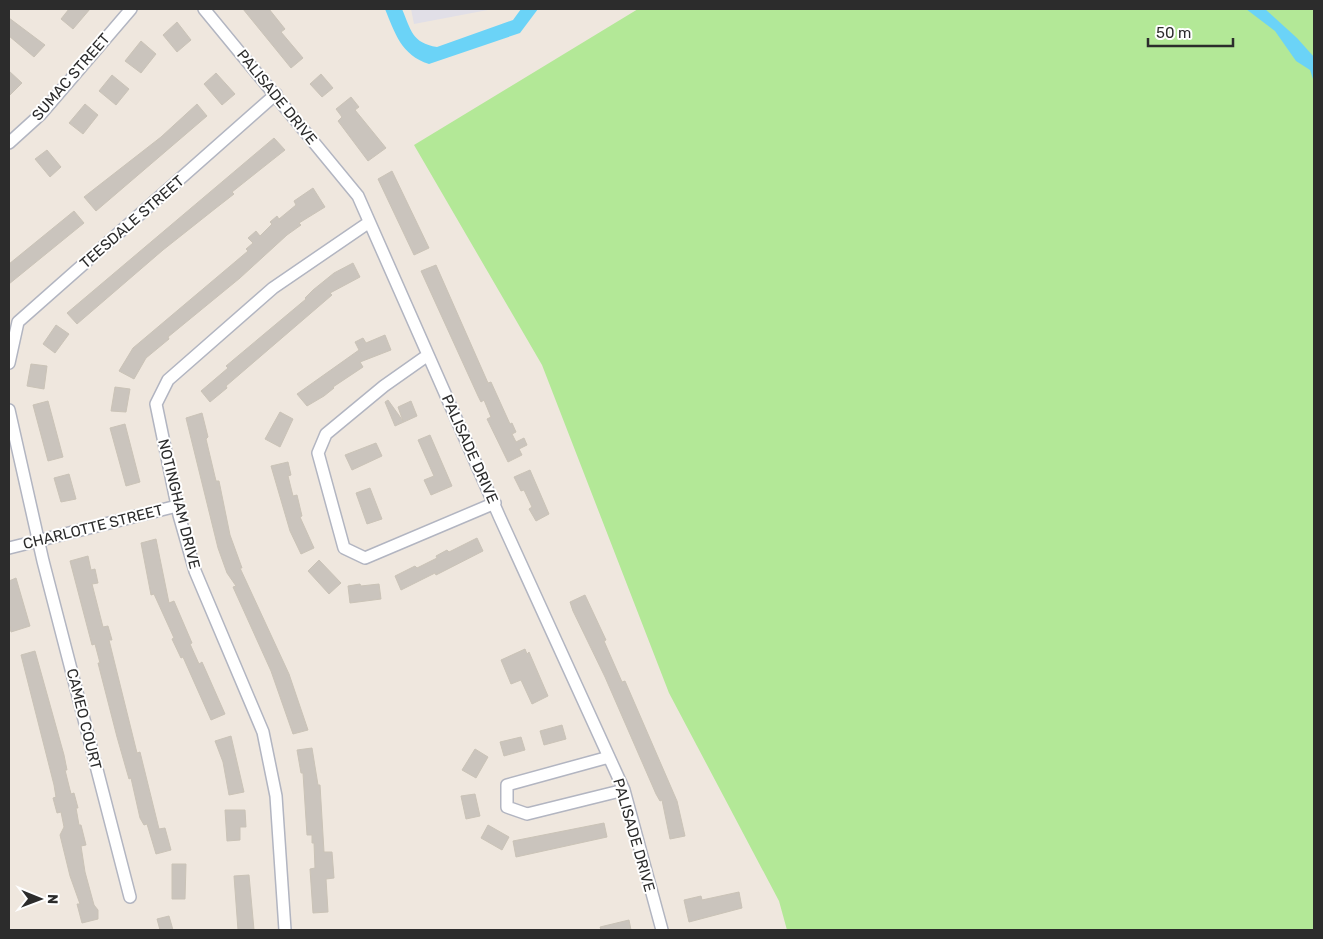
<svg xmlns="http://www.w3.org/2000/svg" width="1323" height="939" viewBox="0 0 1323 939" font-family="Rubik,sans-serif">
	<style>
		.industrial { fill: #e1dfe7 }
		.green { fill: #b3e897 }
		.water { fill: #6bd3f7 }
		.building { fill: #cac4bd; stroke: #cac3b7 }
		.lines { fill: none; stroke-linecap: round; stroke-linejoin: round }
		.minor-casing { stroke: #b2b5c1; stroke-width: 14 }
		.minor { stroke: #fff; stroke-width: 11 }
		.labels { text-anchor: middle; stroke-width: 4; stroke-linejoin: round; paint-order: stroke }
		.street-label { font-size: 15px; fill: #2c2c2c; stroke: #fff }
	</style>
	<rect width="100%" height="100%" fill="#efe7de"/>
	<path class="industrial" d="M 411,9 L 493,9 L 414,24 Z"/>
	<path class="green" d="M 638,9 L 1314,9 L 1314,930 L 787,930 L 779,901 L 669,693 L 542,365 L 414,145 Z"/>
	<path class="water" d="M 385,9 L 402,9 C 411,30 412,43 437,47 L 513,20 L 521,9 L 538,9 L 520,33 L 429,64 C 401,55 395,33 385,9 Z
		M 1246,9 L 1265,9 L 1297,38 L 1314,57 L 1314,82 L 1310,70 L 1296,61 L 1275,31 Z"/>
	<path class="building" d="M 69,9 L 90,9 L 73,29 L 61,19 Z
		M 243,9 L 269,9 L 285,29 L 281,32 L 303,58 L 291,68 Z
		M 9,18 L 45,45 L 34,57 L 9,36 Z
		M 177,22 L 191,40 L 177,52 L 163,35 Z
		M 141,41 L 156,54 L 141,73 L 125,61 Z
		M 9,71 L 22,83 L 9,96 Z
		M 216,73 L 235,94 L 222,105 L 204,84 Z
		M 321,74 L 333,88 L 322,97 L 310,84 Z
		M 112,75 L 129,89 L 116,105 L 99,91 Z
		M 351,97 L 359,107 L 355,110 L 386,148 L 368,161 L 338,121 L 342,117 L 336,109 Z
		M 85,104 L 98,115 L 83,134 L 69,123 Z
		M 197,104 L 207,116 L 96,211 L 84,197 L 161,137 Z
		M 274,138 L 285,150 L 232,192 L 234,194 L 216,208 L 163,250 L 77,324 L 67,313 Z
		M 47,150 L 61,167 L 50,177 L 35,159 Z
		M 392,171 L 429,248 L 414,255 L 378,179 Z
		M 313,188 L 325,207 L 299,223 L 301,225 L 287,235 L 240,278 L 168,337 L 169,339 L 146,358 L 134,379 L 119,371 L 133,348 L 248,251 L 246,249 L 253,243 L 248,238 L 256,231 L 260,236 L 272,224 L 270,222 L 277,216 L 279,219 L 296,205 L 294,201 Z
		M 74,211 L 84,223 L 9,284 L 9,264 Z
		M 353,263 L 360,277 L 330,293 L 332,295 L 226,386 L 227,388 L 210,402 L 201,391 L 228,368 L 226,366 L 306,299 L 305,298 L 313,290 L 334,273 Z
		M 436,265 L 488,383 L 491,382 L 510,424 L 512,423 L 516,432 L 512,434 L 516,442 L 524,438 L 527,445 L 519,449 L 522,455 L 508,462 L 487,419 L 491,417 L 484,400 L 481,402 L 478,396 L 421,271 Z
		M 56,325 L 69,334 L 55,353 L 43,344 Z
		M 385,335 L 391,350 L 360,362 L 363,367 L 333,387 L 334,388 L 324,396 L 307,406 L 297,394 L 359,350 L 355,342 L 363,338 L 366,343 Z
		M 31,364 L 47,366 L 44,389 L 27,386 Z
		M 115,387 L 130,389 L 126,412 L 111,411 Z
		M 388,400 L 403,421 L 398,407 L 411,401 L 417,416 L 395,426 L 385,402 Z
		M 48,401 L 63,457 L 48,461 L 33,405 Z
		M 280,412 L 293,419 L 280,447 L 265,439 Z
		M 202,413 L 208,437 L 206,439 L 216,481 L 219,481 L 230,535 L 242,568 L 240,568 L 289,674 L 308,730 L 293,734 L 271,671 L 233,587 L 236,586 L 227,573 L 218,548 L 186,418 Z
		M 125,424 L 140,482 L 126,486 L 110,428 Z
		M 430,435 L 452,486 L 431,495 L 424,480 L 434,476 L 418,440 Z
		M 376,443 L 382,456 L 352,470 L 345,455 Z
		M 288,462 L 291,475 L 288,476 L 293,496 L 297,495 L 302,516 L 300,517 L 314,548 L 301,554 L 290,531 L 271,466 Z
		M 530,470 L 549,514 L 536,521 L 529,509 L 532,507 L 524,490 L 521,491 L 514,477 Z
		M 69,474 L 76,499 L 61,502 L 54,478 Z
		M 370,488 L 382,519 L 367,524 L 356,493 Z
		M 477,538 L 483,551 L 436,575 L 435,573 L 401,590 L 395,576 L 415,566 L 417,568 L 437,558 L 436,556 L 447,550 L 449,552 Z
		M 156,539 L 169,603 L 174,601 L 192,643 L 190,644 L 199,664 L 202,662 L 225,714 L 211,720 L 183,657 L 181,658 L 172,639 L 174,638 L 154,594 L 151,595 L 141,543 Z
		M 88,556 L 91,570 L 95,569 L 98,583 L 92,584 L 103,627 L 108,626 L 112,640 L 109,640 L 137,753 L 140,752 L 159,829 L 165,828 L 171,850 L 156,854 L 147,824 L 144,825 L 140,818 L 131,778 L 129,779 L 117,737 L 98,663 L 100,663 L 95,644 L 92,645 L 70,561 Z
		M 319,560 L 341,583 L 329,594 L 308,571 Z
		M 16,578 L 30,626 L 11,632 L 9,624 L 9,581 Z
		M 360,584 L 361,586 L 379,584 L 381,599 L 350,603 L 348,586 Z
		M 585,595 L 606,640 L 604,641 L 622,682 L 625,681 L 677,801 L 685,836 L 670,839 L 662,800 L 660,801 L 656,794 L 605,677 L 573,611 L 570,602 Z
		M 525,649 L 527,654 L 529,652 L 548,696 L 532,704 L 521,680 L 511,684 L 501,660 Z
		M 35,651 L 64,755 L 67,770 L 65,770 L 71,794 L 74,793 L 78,808 L 76,808 L 79,825 L 81,825 L 86,845 L 81,846 L 85,872 L 94,905 L 98,910 L 98,919 L 82,923 L 77,904 L 80,904 L 70,876 L 60,835 L 64,827 L 61,812 L 57,813 L 53,798 L 56,797 L 54,785 L 21,655 Z
		M 562,725 L 566,739 L 544,745 L 540,731 Z
		M 231,736 L 244,792 L 229,795 L 223,762 L 215,741 Z
		M 521,737 L 525,750 L 504,756 L 500,742 Z
		M 312,748 L 318,785 L 320,785 L 324,852 L 332,852 L 334,878 L 326,879 L 328,912 L 313,913 L 310,869 L 315,868 L 314,843 L 312,843 L 312,835 L 307,835 L 303,773 L 301,773 L 297,750 Z
		M 475,749 L 488,757 L 476,778 L 462,770 Z
		M 475,794 L 480,816 L 466,819 L 461,796 Z
		M 225,810 L 245,810 L 246,827 L 240,827 L 240,840 L 227,841 Z
		M 604,823 L 607,837 L 516,857 L 513,841 Z
		M 488,825 L 509,837 L 502,850 L 481,838 Z
		M 172,864 L 186,864 L 185,899 L 172,899 Z
		M 249,875 L 254,930 L 238,930 L 234,876 Z
		M 739,892 L 742,908 L 689,922 L 684,900 L 701,896 L 702,900 Z
		M 169,916 L 173,930 L 160,930 L 157,919 Z
		M 629,920 L 631,930 L 601,930 L 600,927 Z"/>
	<g class="lines">
		<defs>
			<path id="minor" d="M 204,9 L 358,196 L 500,518 L 624,790 L 662,930
				M 9,143 L 41,114 L 131,9
				M 428,355 L 384,386 L 326,434 L 318,453 L 344,548 L 365,558 L 495,503
				M 9,363 L 18,322 L 276,94
				M 9,410 L 43,561 L 130,897
				M 9,548 L 177,506
				M 609,757 L 507,785 L 507,807 L 527,814 L 624,790
				M 285,930 L 276,796 L 263,732 L 195,571 L 179,515 L 156,404 L 168,380 L 273,288 L 368,223"/>
		</defs>
		<use href="#minor" class="minor-casing"/>
		<use href="#minor" class="minor"/>
	</g>
	<g class="labels">
		<g class="street-label">
			<text transform="translate(71 77) rotate(-49)" y="5">SUMAC STREET</text>
			<text transform="translate(277 97) rotate(51)" y="5">PALISADE DRIVE</text>
			<text transform="translate(132 222) rotate(-41)" y="5">TEESDALE STREET</text>
			<text transform="translate(470 449) rotate(66)" y="5">PALISADE DRIVE</text>
			<text transform="translate(179 504) rotate(76)" y="5">NOTINGHAM DRIVE</text>
			<text transform="translate(93 527) rotate(-14)" y="5">CHARLOTTE STREET</text>
			<text transform="translate(84 719) rotate(76)" y="5">CAMEO COURT</text>
			<text transform="translate(634 835) rotate(74)" y="5">PALISADE DRIVE</text>
		</g>
	</g>
	<rect width="1323" height="939" fill="none" stroke="#2c2c2c" stroke-width="20"/>
	<g transform="translate(40 899) rotate(91)" stroke="#ffffff" stroke-width="4" paint-order="stroke">
	<path d="M0-4L9 19L0 12L-9 19Z" fill="#2c2c2c"/>
	<text y="-8" font-size="14" font-weight="bold" text-anchor="middle" fill="#2c2c2c">N</text>
	</g>
	<path d="M1148 38v8h85v-8" fill="none" stroke="#2c2c2c" stroke-width="2.5"/>
	<text x="1156" y="38" font-size="15" fill="#2c2c2c" stroke="#ffffff" stroke-width="4" paint-order="stroke">50 m</text>
</svg>
